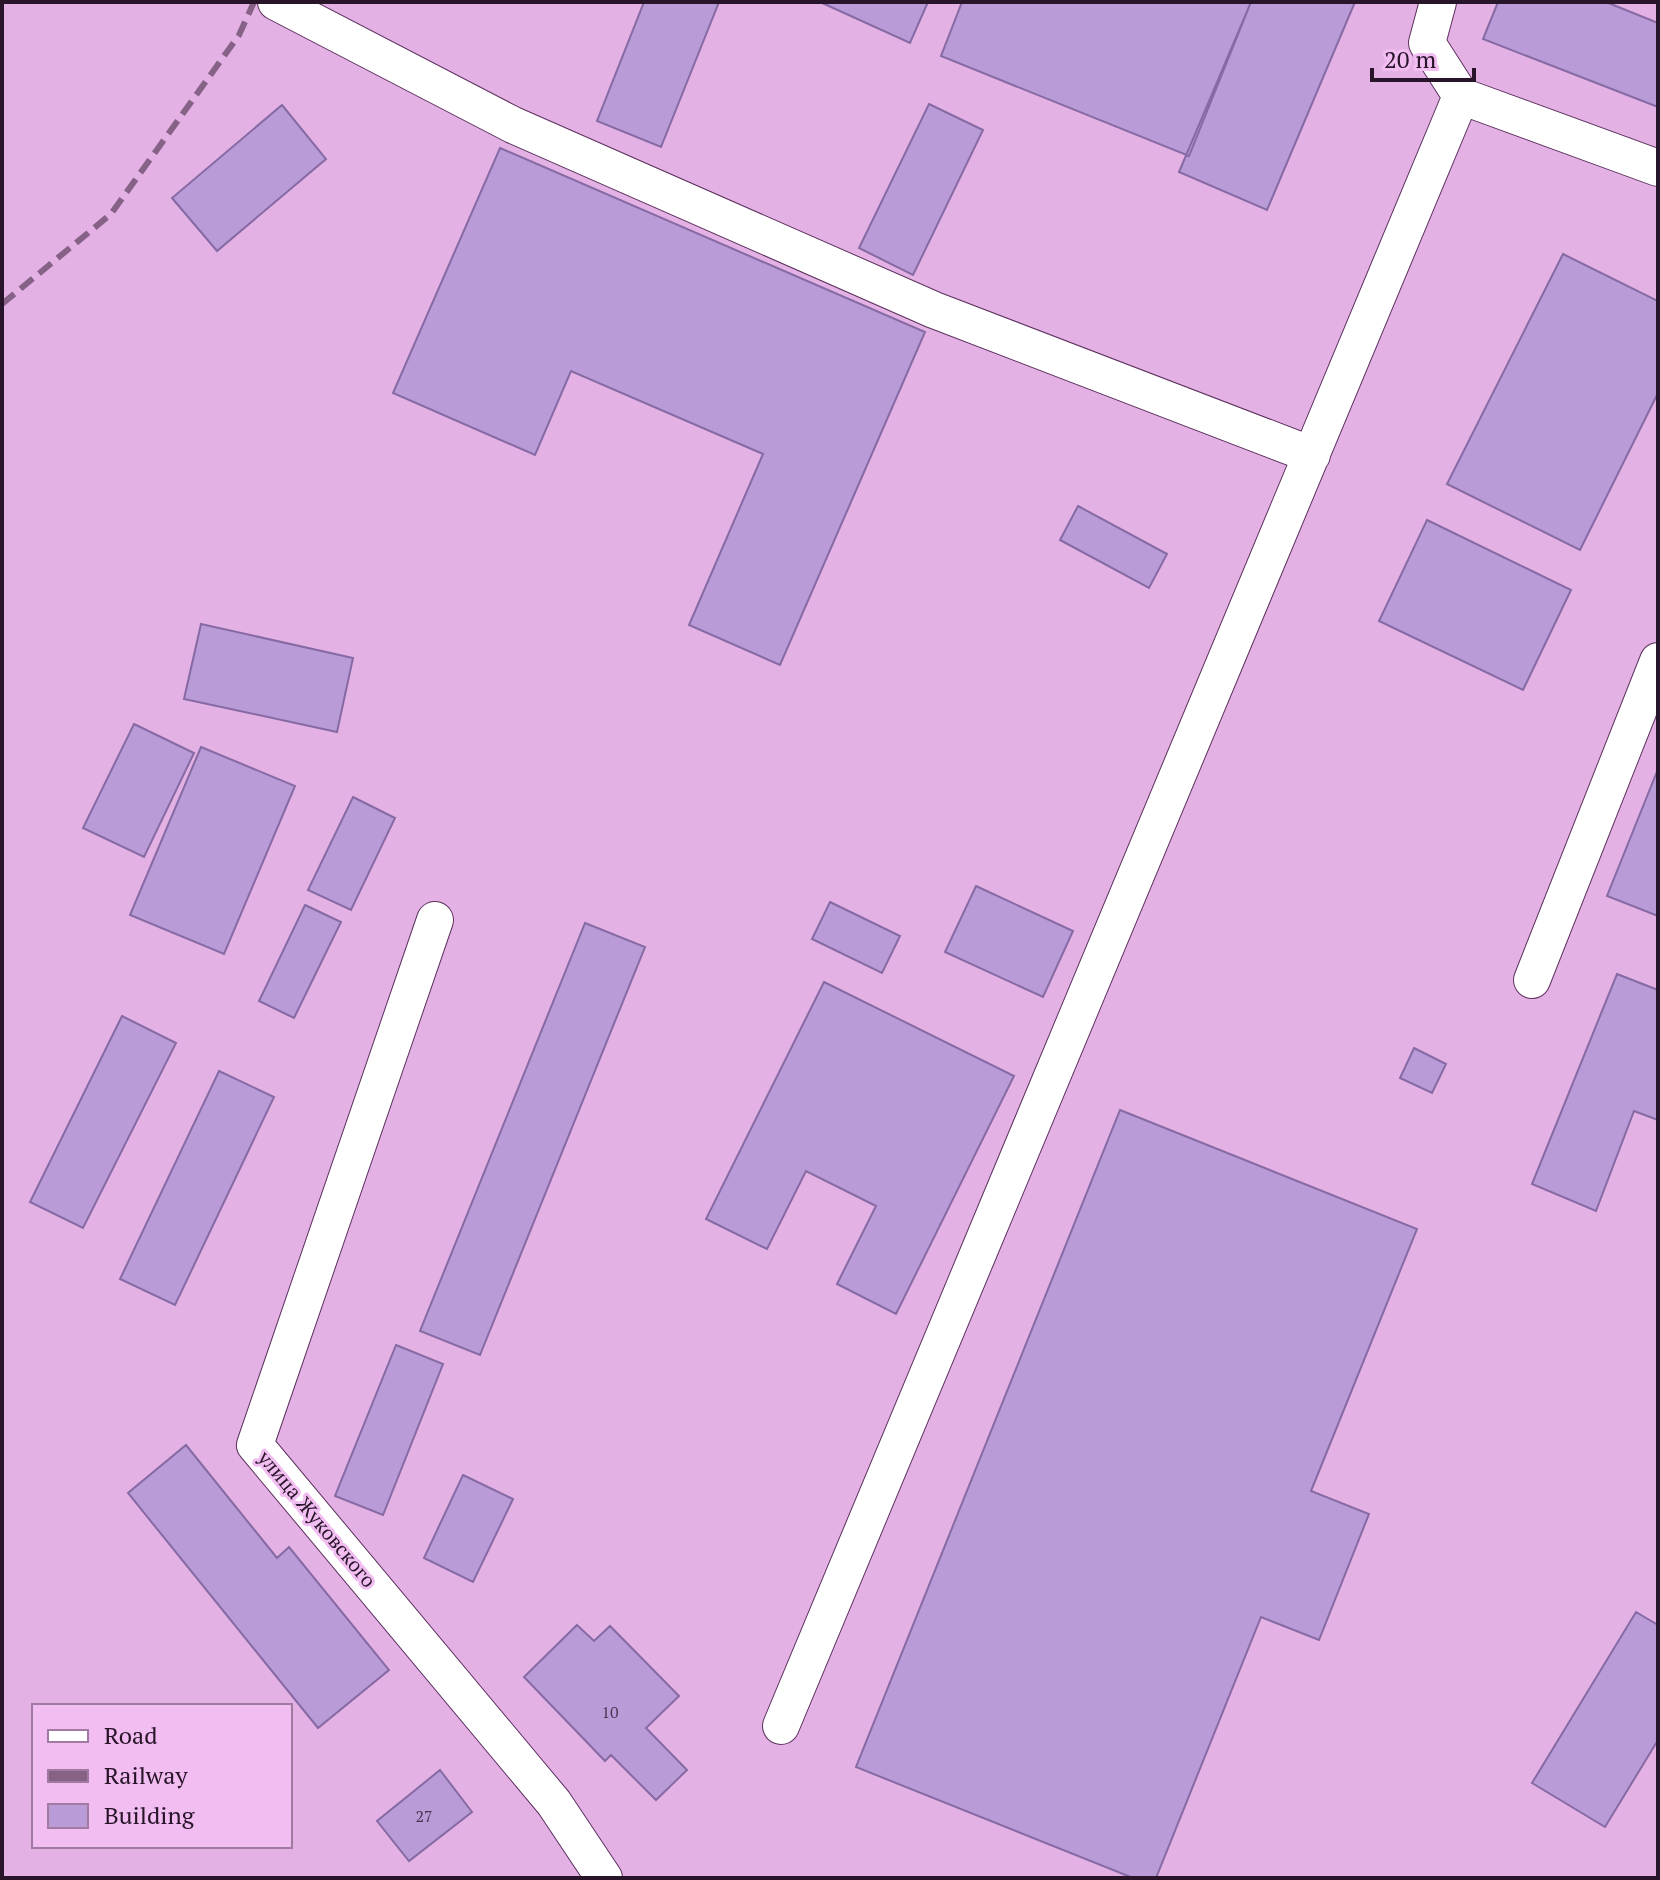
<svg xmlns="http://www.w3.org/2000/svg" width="1660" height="1880" viewBox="0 0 1660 1880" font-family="'PT Serif',serif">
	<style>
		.building { fill: #b89bd7; stroke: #866aa3; stroke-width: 2 }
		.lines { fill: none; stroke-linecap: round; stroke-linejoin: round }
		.minor-casing { stroke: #5c315e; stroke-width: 38 }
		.minor { stroke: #fff; stroke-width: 36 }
		.rail { stroke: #856286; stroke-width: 6; stroke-dasharray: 16 8; stroke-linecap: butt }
		.labels { text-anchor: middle; stroke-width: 6; stroke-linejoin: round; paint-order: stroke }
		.number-label { font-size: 16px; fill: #4c3654 }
		.street-label { font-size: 20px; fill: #281529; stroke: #f2bef2 }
	</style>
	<rect width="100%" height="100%" fill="#e4b1e5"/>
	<path class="building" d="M 644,2 L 719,2 L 661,147 L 597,121 Z
		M 820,2 L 928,2 L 910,43 Z
		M 962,2 L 1251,2 L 1189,156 L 941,56 Z
		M 1251,2 L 1355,2 L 1267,210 L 1179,172 Z
		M 1498,2 L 1606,2 L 1658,23 L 1658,107 L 1483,39 Z
		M 929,104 L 983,130 L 913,275 L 859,248 Z
		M 282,105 L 326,159 L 217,251 L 172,198 Z
		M 500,148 L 925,332 L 780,665 L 689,625 L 763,454 L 571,371 L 535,455 L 393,393 Z
		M 1563,254 L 1658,301 L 1658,393 L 1580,550 L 1447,484 Z
		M 1078,506 L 1167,554 L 1149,588 L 1060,540 Z
		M 1427,520 L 1571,590 L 1523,690 L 1379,621 Z
		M 201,624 L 353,658 L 337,732 L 184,699 Z
		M 134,724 L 194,753 L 144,857 L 83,828 Z
		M 201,747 L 295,786 L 224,954 L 130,915 Z
		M 1658,769 L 1658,916 L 1607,896 Z
		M 353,797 L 395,818 L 351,910 L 308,890 Z
		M 976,886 L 1073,931 L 1043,997 L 945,952 Z
		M 830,902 L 900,936 L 882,973 L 812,939 Z
		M 305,905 L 341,922 L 294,1018 L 259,1001 Z
		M 585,923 L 645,947 L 480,1355 L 420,1331 Z
		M 1617,974 L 1658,990 L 1658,1120 L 1634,1111 L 1596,1211 L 1532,1184 Z
		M 824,982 L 1014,1076 L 896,1314 L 837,1284 L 876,1206 L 806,1171 L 767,1249 L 706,1219 Z
		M 122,1016 L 176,1043 L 83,1228 L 30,1202 Z
		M 1414,1048 L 1446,1064 L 1432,1093 L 1400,1078 Z
		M 219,1071 L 274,1097 L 175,1305 L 120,1279 Z
		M 1120,1110 L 1417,1229 L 1311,1491 L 1369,1514 L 1319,1640 L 1261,1617 L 1156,1878 L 1133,1878 L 856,1767 Z
		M 396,1345 L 443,1364 L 383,1515 L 335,1496 Z
		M 186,1445 L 277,1558 L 289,1547 L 389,1670 L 318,1728 L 128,1493 Z
		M 463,1475 L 513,1499 L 473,1582 L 424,1558 Z
		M 1636,1612 L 1658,1625 L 1658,1740 L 1605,1827 L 1532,1783 Z
		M 577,1625 L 594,1641 L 610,1626 L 679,1696 L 646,1728 L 687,1770 L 656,1800 L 611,1755 L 605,1761 L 524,1677 Z
		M 440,1770 L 472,1812 L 409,1861 L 377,1821 Z"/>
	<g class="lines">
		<defs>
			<path id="minor" d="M 276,2 L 513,125 L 934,310 L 1312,455
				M 1461,96 L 1658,168
				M 435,920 L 255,1445 L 554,1803 L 604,1878
				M 1532,980 L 1658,661
				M 781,1726 L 1461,96 L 1427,43 L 1438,2"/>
		</defs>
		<use href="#minor" class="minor-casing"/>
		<use href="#minor" class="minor"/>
		<path class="rail" d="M 2,304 L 111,214 L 239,35 L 254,2"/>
	</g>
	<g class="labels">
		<g class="number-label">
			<text x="610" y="1718">10</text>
			<text x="424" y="1822">27</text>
		</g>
		<g class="street-label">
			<text transform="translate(317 1519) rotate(50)" y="7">улица Жуковского</text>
		</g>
	</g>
	<rect width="1660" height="1880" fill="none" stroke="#281529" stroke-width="8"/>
	<rect x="32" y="1704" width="260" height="144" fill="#f2bef2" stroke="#a17aa2" stroke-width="2"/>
	<rect x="48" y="1730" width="40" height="12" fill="#ffffff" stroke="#a17aa2" stroke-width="2"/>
	<text x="104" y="1744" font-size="24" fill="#281529">Road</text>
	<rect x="48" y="1770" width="40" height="12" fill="#856286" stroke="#a17aa2" stroke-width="2"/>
	<text x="104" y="1784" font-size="24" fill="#281529">Railway</text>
	<rect x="48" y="1804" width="40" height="24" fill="#b89bd7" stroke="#a17aa2" stroke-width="2"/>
	<text x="104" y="1824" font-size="24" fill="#281529">Building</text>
	<path d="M1372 68v12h102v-12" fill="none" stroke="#281529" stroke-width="4"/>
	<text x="1384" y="68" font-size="24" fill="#281529" stroke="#f2bef2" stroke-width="6" paint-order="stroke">20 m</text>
</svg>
